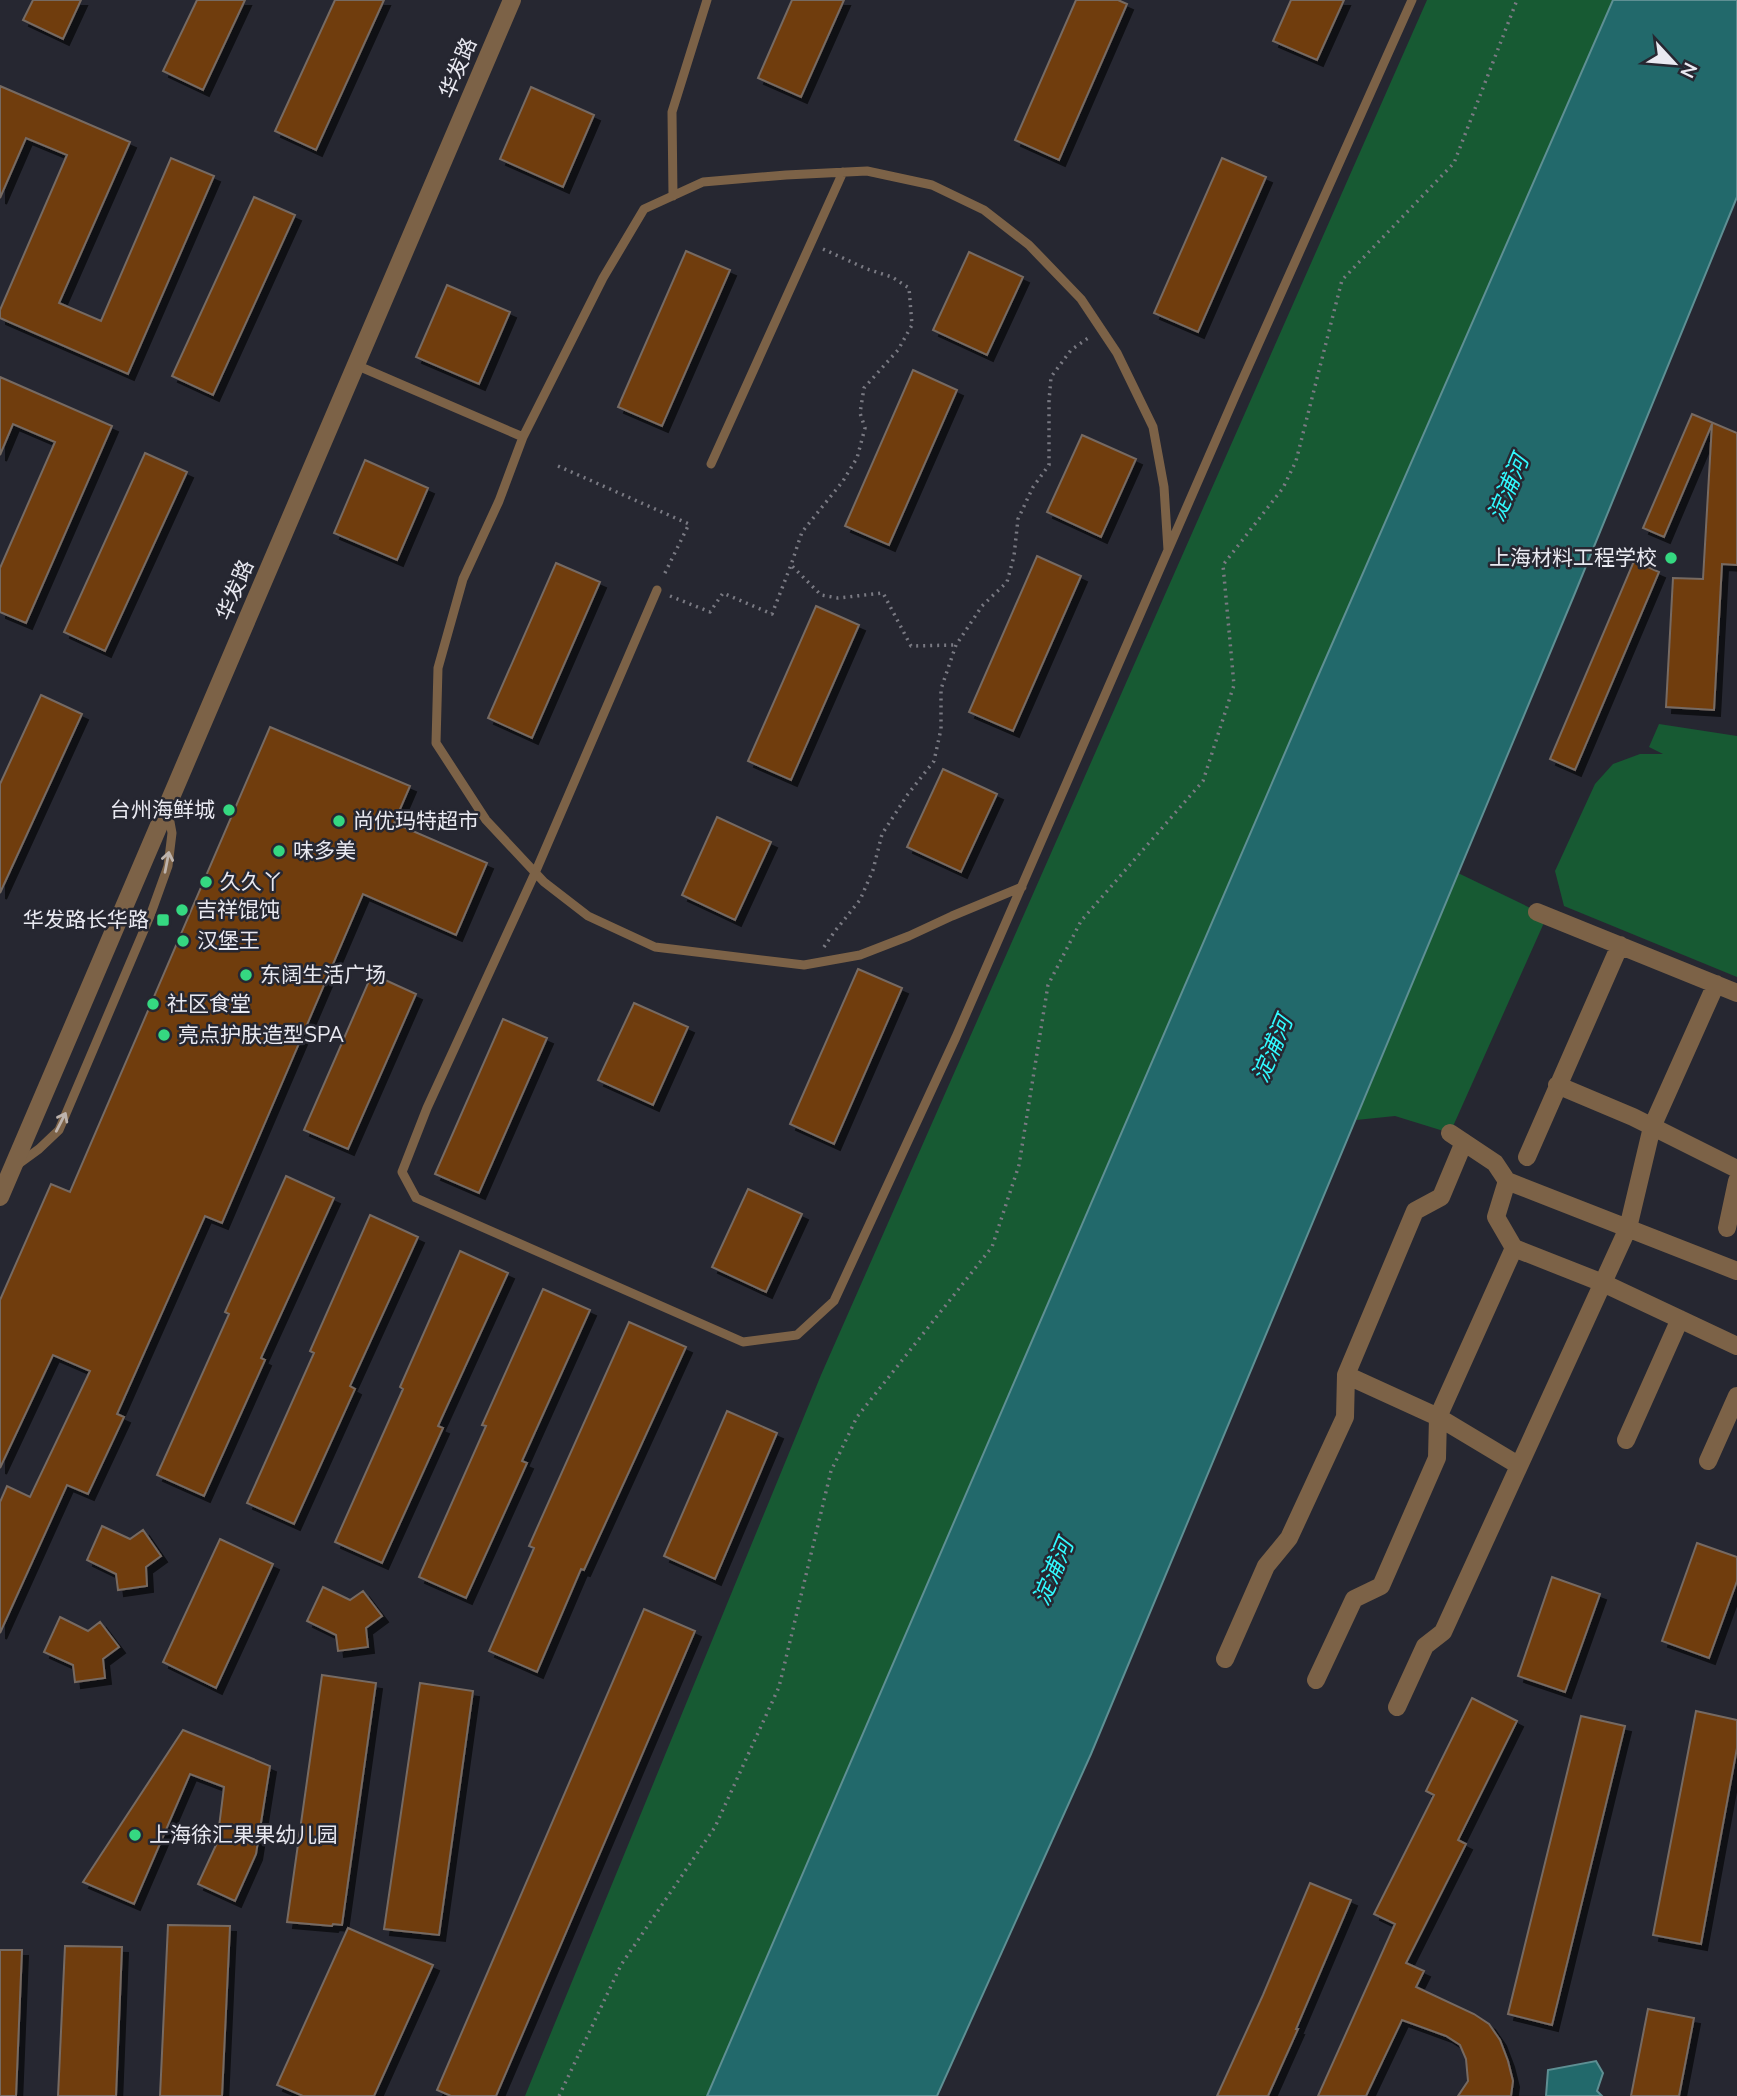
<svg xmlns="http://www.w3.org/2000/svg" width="1737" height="2096" viewBox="0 0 1737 2096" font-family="'Nunito Sans','Noto Sans SC',sans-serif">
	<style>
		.green { fill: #175a33 }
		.water { fill: #22696b; stroke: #5e8f93; stroke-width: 2 }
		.building { fill: #703c0e; stroke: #766a62; stroke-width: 2; filter: url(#shadow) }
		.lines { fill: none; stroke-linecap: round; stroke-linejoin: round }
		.path { stroke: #7a7a83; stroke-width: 3.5; stroke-dasharray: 2 5; stroke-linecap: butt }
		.service { stroke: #7c6247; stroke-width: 9 }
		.minor { stroke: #7c6247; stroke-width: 18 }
		.tertiary { stroke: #7c6247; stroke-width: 18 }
		.oneway { stroke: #bdb3ad }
		.poi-dot { fill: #35d881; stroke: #262731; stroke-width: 2.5 }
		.labels { text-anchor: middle; stroke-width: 5; stroke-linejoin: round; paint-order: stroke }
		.street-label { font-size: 21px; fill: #e9e9f1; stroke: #262731 }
		.poi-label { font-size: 21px; fill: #e9e9f1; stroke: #262731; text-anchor: start }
		.water-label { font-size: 23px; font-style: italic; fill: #31faff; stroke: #262731 }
	</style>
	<defs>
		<filter id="shadow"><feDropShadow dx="6" dy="6" stdDeviation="0" flood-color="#0009"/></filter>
	</defs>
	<rect width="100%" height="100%" fill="#262731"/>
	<path class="green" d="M 1427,0 L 1613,0 L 1315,683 L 707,2096 L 525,2096 L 821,1375 Z
		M 1659,724 L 1737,736 L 1737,977 L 1564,906 L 1555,871 L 1595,784 L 1613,764 L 1640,754 L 1663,754 L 1649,747 Z
		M 1458,873 L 1547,916 L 1450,1133 L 1395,1116 L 1356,1120 Z"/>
	<path class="water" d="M 1613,0 L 1737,0 L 1737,197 L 1575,593 L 1091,1754 L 937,2096 L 707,2096 L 1315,683 Z
		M 1596,2061 L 1603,2073 L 1597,2091 L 1602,2096 L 1546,2096 L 1548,2070 Z"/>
	<path class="building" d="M 33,0 L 81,0 L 63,39 L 23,20 Z
		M 197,0 L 245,0 L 203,90 L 163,71 Z
		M 335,0 L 384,0 L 316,150 L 275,131 Z
		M 792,0 L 844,0 L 801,97 L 758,78 Z
		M 1076,0 L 1118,0 L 1127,4 L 1059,160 L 1015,140 Z
		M 1291,0 L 1344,0 L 1317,60 L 1273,41 Z
		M 0,86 L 130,142 L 59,303 L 101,321 L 171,158 L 214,176 L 128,374 L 0,318 L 0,310 L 67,155 L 26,138 L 0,198 Z
		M 531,87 L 594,115 L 563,187 L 500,159 Z
		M 1222,158 L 1266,177 L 1198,332 L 1154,313 Z
		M 254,197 L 295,215 L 213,395 L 172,376 Z
		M 686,251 L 730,270 L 662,426 L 618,407 Z
		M 969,252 L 1023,277 L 987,355 L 933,330 Z
		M 447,285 L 510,312 L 479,384 L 416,357 Z
		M 913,370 L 957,390 L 889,545 L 845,526 Z
		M 0,377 L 112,426 L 26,623 L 0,612 L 0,568 L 55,442 L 13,424 L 0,455 Z
		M 1692,414 L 1737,433 L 1737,565 L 1722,564 L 1714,710 L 1666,707 L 1673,578 L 1703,579 L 1712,424 L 1664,537 L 1643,528 Z
		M 1082,435 L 1136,459 L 1101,537 L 1047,512 Z
		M 145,453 L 187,472 L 105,651 L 64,632 Z
		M 365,460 L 428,488 L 397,560 L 334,533 Z
		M 1037,556 L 1081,576 L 1013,731 L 969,712 Z
		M 1634,561 L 1659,572 L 1575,770 L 1550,759 Z
		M 556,563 L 600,582 L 532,738 L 488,718 Z
		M 816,606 L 859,625 L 791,780 L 748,761 Z
		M 41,695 L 82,714 L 0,893 L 0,784 Z
		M 270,727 L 410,786 L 394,823 L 487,863 L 456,935 L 363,894 L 222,1223 L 205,1216 L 117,1414 L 124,1417 L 88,1494 L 67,1485 L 0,1633 L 0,1502 L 7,1486 L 30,1497 L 90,1371 L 53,1355 L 0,1468 L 0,1300 L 51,1184 L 70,1192 Z
		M 943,769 L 997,794 L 961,872 L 907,847 Z
		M 717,817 L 771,842 L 735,920 L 682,895 Z
		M 858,969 L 902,988 L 834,1144 L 790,1124 Z
		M 372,974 L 416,994 L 348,1149 L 304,1130 Z
		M 634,1003 L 688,1027 L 653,1105 L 598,1080 Z
		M 503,1019 L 547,1038 L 479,1193 L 435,1174 Z
		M 286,1176 L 334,1198 L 261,1358 L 265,1360 L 204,1496 L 157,1475 L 229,1314 L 225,1312 Z
		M 748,1189 L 802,1214 L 766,1292 L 712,1267 Z
		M 370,1215 L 418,1237 L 350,1386 L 355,1389 L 294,1524 L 247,1503 L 314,1353 L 310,1351 Z
		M 460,1251 L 508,1273 L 438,1426 L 443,1428 L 382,1563 L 335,1542 L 403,1389 L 400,1387 Z
		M 543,1289 L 590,1310 L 522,1461 L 527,1463 L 466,1598 L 419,1577 L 486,1426 L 482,1425 Z
		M 629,1322 L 686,1347 L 584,1570 L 581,1569 L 537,1672 L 489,1651 L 534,1548 L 529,1546 Z
		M 727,1411 L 777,1433 L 715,1579 L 664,1556 Z
		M 102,1526 L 130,1539 L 143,1530 L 161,1556 L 146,1567 L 147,1586 L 118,1590 L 116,1574 L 87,1560 Z
		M 220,1539 L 273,1564 L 216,1688 L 163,1662 Z
		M 1697,1543 L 1737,1557 L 1737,1581 L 1709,1658 L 1662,1641 Z
		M 1552,1577 L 1600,1594 L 1565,1692 L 1518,1676 Z
		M 323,1587 L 350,1600 L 363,1591 L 382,1616 L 366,1628 L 368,1647 L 338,1651 L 336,1635 L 307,1621 Z
		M 644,1609 L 695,1631 L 496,2096 L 451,2096 L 437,2090 Z
		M 60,1617 L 88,1631 L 100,1622 L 119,1647 L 103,1659 L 105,1678 L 75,1682 L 73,1665 L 44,1652 Z
		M 322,1675 L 376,1683 L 342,1925 L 333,1924 L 332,1926 L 287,1922 Z
		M 420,1683 L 473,1691 L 439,1935 L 384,1929 Z
		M 1472,1698 L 1517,1721 L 1458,1840 L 1466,1844 L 1406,1963 L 1424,1971 L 1416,1987 L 1474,2014 L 1489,2024 L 1500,2040 L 1508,2061 L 1513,2081 L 1511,2096 L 1458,2096 L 1468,2081 L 1466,2059 L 1460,2045 L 1446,2036 L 1402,2020 L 1366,2096 L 1318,2096 L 1395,1924 L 1374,1914 L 1434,1795 L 1426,1791 Z
		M 1696,1711 L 1737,1720 L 1737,1748 L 1701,1944 L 1653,1935 Z
		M 1581,1716 L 1625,1726 L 1552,2025 L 1508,2014 Z
		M 183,1730 L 270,1766 L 256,1854 L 235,1901 L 198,1884 L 217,1843 L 224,1787 L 190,1774 L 134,1904 L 83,1882 Z
		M 1310,1883 L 1351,1900 L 1296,2029 L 1298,2029 L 1268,2096 L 1217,2096 L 1263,1995 Z
		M 168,1925 L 230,1926 L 222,2096 L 160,2096 Z
		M 348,1928 L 433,1965 L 374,2096 L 303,2096 L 277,2085 Z
		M 65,1946 L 122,1947 L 116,2096 L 58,2096 Z
		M 0,1950 L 22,1950 L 16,2096 L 0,2096 Z
		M 1648,2009 L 1694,2018 L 1679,2096 L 1631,2096 Z"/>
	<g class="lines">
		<path class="path" d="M 823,249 L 867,269 L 892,277 L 909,288 L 912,325 L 898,350 L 864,388 L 860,413 L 865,428 L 857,458 L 843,481 L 802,532 L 791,565 L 821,595 L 838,598 L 883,593 L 911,646 L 956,645
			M 558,466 L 689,524 L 663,577
			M 670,596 L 710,612 L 723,593 L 772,614 L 791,565
			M 824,947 L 835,931 L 860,900 L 873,870 L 882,834 L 908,794 L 934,761 L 941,729 L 941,689 L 956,645 L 982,606 L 1007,582 L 1014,556 L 1018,519 L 1033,487 L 1049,465 L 1049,401 L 1051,377 L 1071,350 L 1091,336
			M 559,2096 L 621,1965 L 715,1827 L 779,1687 L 831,1471 L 857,1417 L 992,1247 L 1019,1165 L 1048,985 L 1081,921 L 1203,781 L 1234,685 L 1223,565 L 1283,488 L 1296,461 L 1342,280 L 1454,163 L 1517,0"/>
		<path class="service" d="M 673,196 L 672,112 L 707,0
			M 356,365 L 523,437
			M 711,464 L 843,172
			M 657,590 L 535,873 L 427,1108 L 402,1172 L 416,1198 L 743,1342 L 797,1335 L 834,1301 L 956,1037 L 1236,394 L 1412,0
			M 1022,887 L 952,916 L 909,936 L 860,955 L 804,965 L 655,947 L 588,916 L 544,882 L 486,820 L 436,743 L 438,668 L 463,579 L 499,501 L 523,437 L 603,278 L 644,209 L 703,182 L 786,175 L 867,171 L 932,185 L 984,210 L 1029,245 L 1081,299 L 1117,353 L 1153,427 L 1164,487 L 1168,550
			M 17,1165 L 39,1149 L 59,1130 L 150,916 L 168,866 L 172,833 L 168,811"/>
		<path class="minor" d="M 1537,912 L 1737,993
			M 1557,1085 L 1633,1117 L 1737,1169
			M 1450,1133 L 1495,1163 L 1507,1181 L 1737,1271
			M 1527,1157 L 1620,945
			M 1727,1228 L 1737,1181
			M 1514,1248 L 1603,1283 L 1737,1346
			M 1346,1375 L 1438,1417 L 1518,1465
			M 1626,1440 L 1680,1319
			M 1708,1461 L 1737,1396
			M 1225,1659 L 1266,1566 L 1289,1538 L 1345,1417 L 1346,1375 L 1415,1211 L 1441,1197 L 1464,1142
			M 1316,1680 L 1354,1599 L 1381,1586 L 1437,1458 L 1438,1417 L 1514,1248 L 1496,1217 L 1507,1181
			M 1397,1707 L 1425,1646 L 1443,1632 L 1628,1228 L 1652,1127 L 1716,984"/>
		<path class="tertiary" d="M 0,1197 L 512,0"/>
	</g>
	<defs><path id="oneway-shaft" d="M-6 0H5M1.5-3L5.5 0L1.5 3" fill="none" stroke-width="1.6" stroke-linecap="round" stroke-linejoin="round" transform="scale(1.75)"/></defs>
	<g class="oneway">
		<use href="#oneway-shaft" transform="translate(167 862) rotate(-79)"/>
		<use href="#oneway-shaft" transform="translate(61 1122) rotate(-63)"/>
	</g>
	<g class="poi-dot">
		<circle cx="1671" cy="558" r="7"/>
		<circle cx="229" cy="810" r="7"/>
		<circle cx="339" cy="821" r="7"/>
		<circle cx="279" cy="851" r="7"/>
		<circle cx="206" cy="882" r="7"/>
		<circle cx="182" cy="910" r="7"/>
		<rect x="156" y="913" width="14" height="14" rx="3.5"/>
		<circle cx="183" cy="941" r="7"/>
		<circle cx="246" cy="975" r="7"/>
		<circle cx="153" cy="1004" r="7"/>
		<circle cx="164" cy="1035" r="7"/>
		<circle cx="135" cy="1835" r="7"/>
	</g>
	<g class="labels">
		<g class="street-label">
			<text transform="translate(458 68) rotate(-67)" y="7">华发路</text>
			<text transform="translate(235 590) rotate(-67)" y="7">华发路</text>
		</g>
		<g class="poi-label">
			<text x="1657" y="565" text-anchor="end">上海材料工程学校</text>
			<text x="215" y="817" text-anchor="end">台州海鲜城</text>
			<text x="353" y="828">尚优玛特超市</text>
			<text x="293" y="858">味多美</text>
			<text x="220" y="889">久久丫</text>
			<text x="196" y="917">吉祥馄饨</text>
			<text x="149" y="927" text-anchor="end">华发路长华路</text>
			<text x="197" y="948">汉堡王</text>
			<text x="260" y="982">东阔生活广场</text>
			<text x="167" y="1011">社区食堂</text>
			<text x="178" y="1042">亮点护肤造型SPA</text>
			<text x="149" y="1842">上海徐汇果果幼儿园</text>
		</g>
		<g class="water-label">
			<text transform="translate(1508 488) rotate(-67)" y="8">淀浦河</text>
			<text transform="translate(1272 1049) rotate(-67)" y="8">淀浦河</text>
			<text transform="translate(1053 1572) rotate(-67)" y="8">淀浦河</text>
		</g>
	</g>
	<g transform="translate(1674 63) rotate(116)" stroke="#262731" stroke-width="5" paint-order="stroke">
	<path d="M0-5L12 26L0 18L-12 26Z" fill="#e9e9f1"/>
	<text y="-10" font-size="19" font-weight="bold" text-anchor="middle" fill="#e9e9f1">N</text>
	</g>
</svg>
